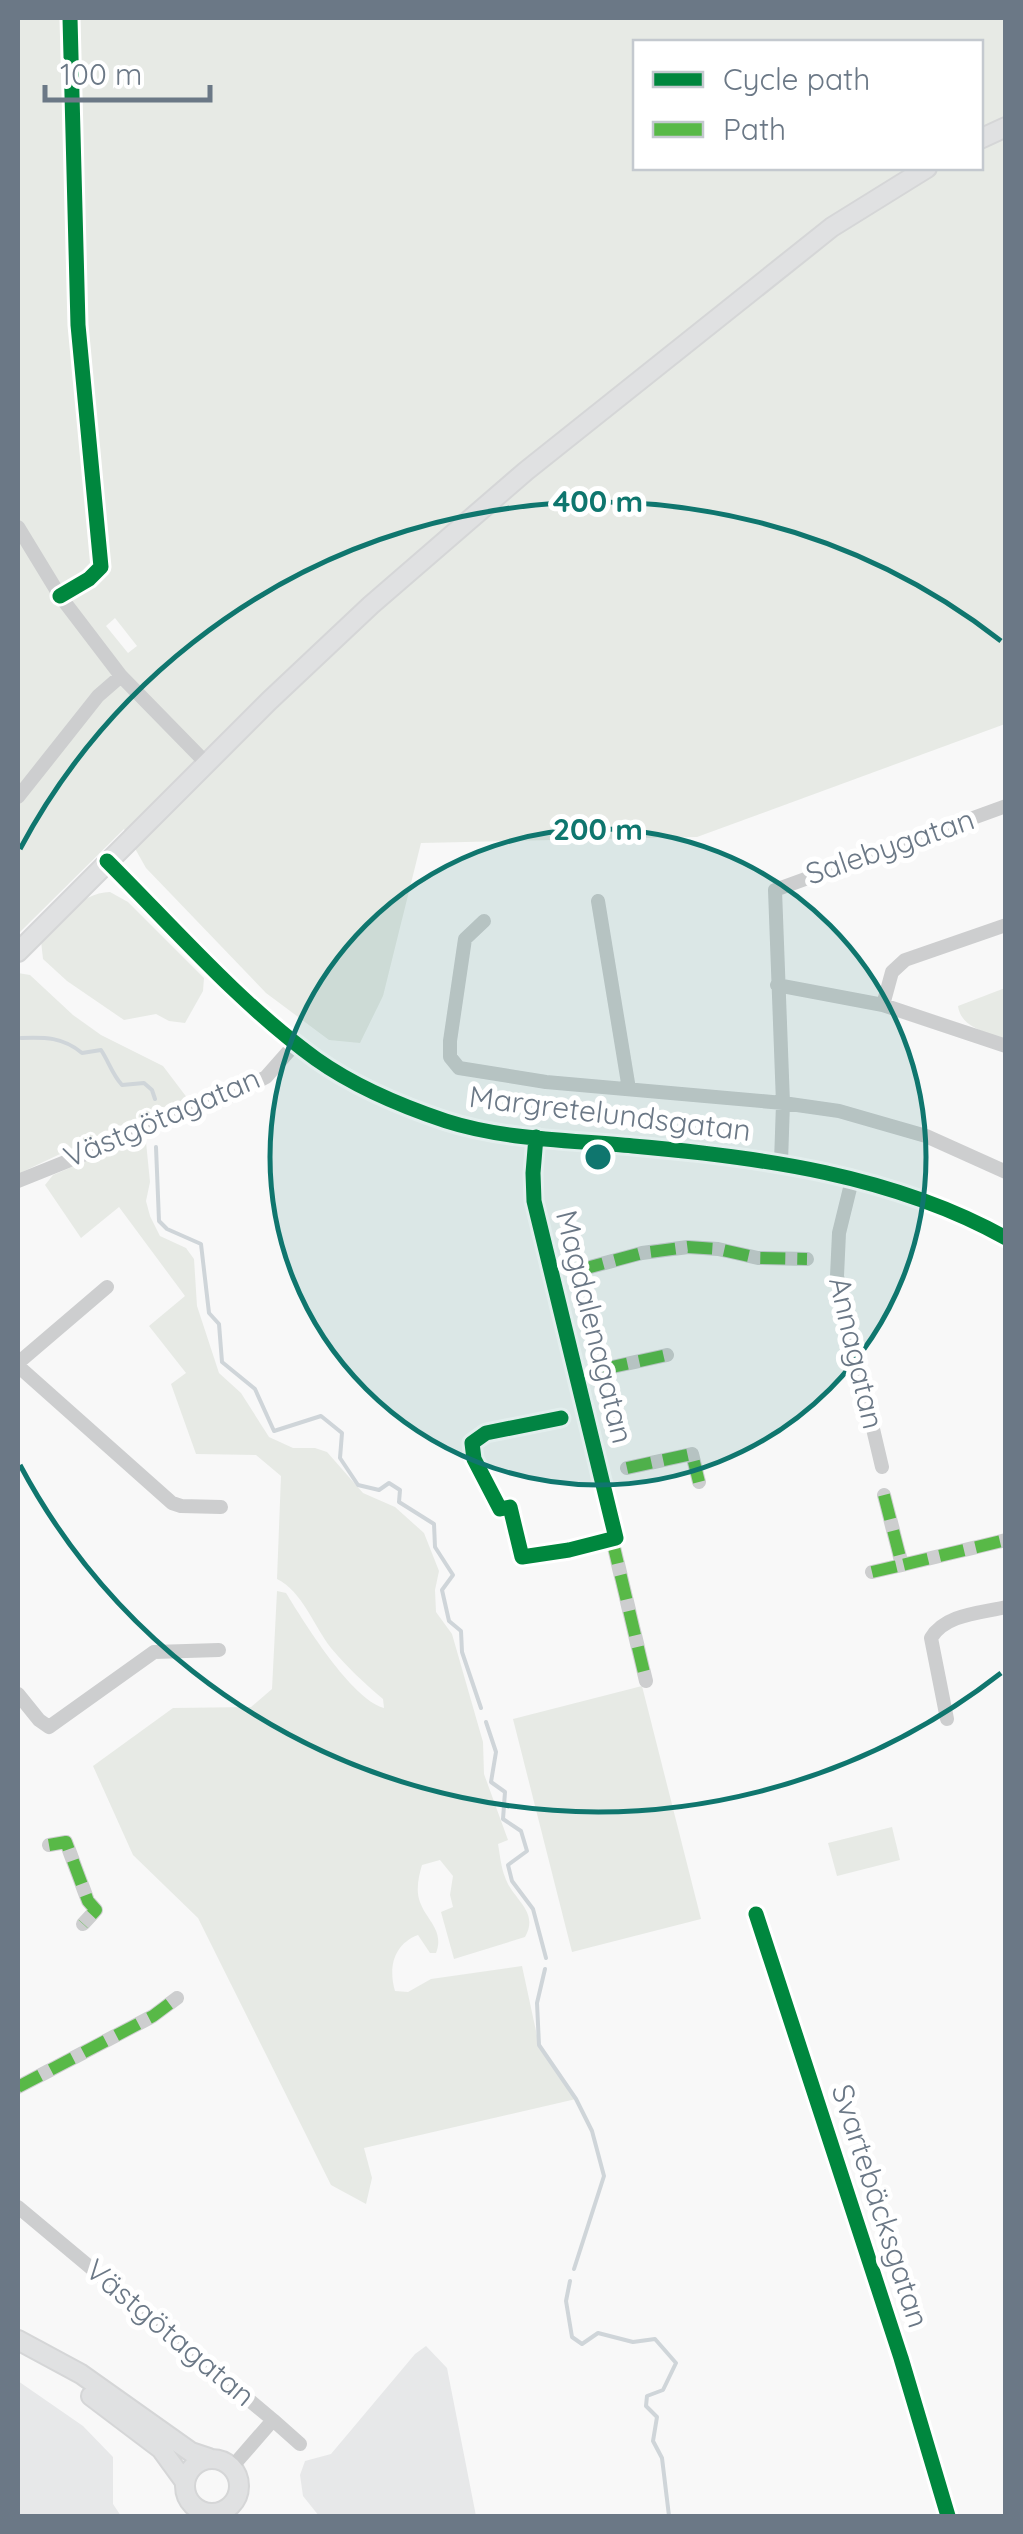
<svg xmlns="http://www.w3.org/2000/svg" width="1023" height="2534" viewBox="0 0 1023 2534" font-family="Quicksand,sans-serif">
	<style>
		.built { fill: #e7e8e9 }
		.green { fill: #e7eae5; fill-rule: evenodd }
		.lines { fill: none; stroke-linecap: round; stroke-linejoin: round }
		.stream { stroke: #cfd5d9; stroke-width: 4 }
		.major-casing { stroke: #d5d6d7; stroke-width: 22 }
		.minor { stroke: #cdcecf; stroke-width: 14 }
		.major { stroke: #e0e1e2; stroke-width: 18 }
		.quiet { stroke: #58b947; stroke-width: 12; stroke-dasharray: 25 12; stroke-linecap: butt }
		.cycleway-casing { stroke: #fff; stroke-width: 21 }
		.cycleway { stroke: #00873e; stroke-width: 15 }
		.ring { fill: none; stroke: #0f766e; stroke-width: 5 }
		.labels { text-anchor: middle; stroke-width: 10; stroke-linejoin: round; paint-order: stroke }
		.street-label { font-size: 30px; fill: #6b7886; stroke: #fff }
		.centre { fill: #0f766e; stroke: #fff; stroke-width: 5 }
		.ring-label { font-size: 30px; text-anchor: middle; font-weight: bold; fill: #0f766e; stroke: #fff; stroke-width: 10; stroke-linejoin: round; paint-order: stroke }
	</style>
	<rect width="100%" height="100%" fill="#f8f8f8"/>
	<path class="built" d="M 426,2346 L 447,2368 L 476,2516 L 319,2516 L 303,2496 L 300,2475 L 305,2461 L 331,2454 L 415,2354 Z
		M 18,2381 L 83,2426 L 113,2457 L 113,2504 L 121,2516 L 18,2516 Z"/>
	<path class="green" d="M 18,18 L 1005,18 L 1005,724 L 697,837 L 421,843 L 383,996 L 360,1043 L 329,1040 L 266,993 L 146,868 L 124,829 L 18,934 ZM 636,42 L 980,42 L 980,168 L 636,168 ZM 115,618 L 137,646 L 128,653 L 106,626 Z
		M 110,892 L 128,902 L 204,978 L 203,991 L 185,1023 L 169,1021 L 156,1014 L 124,1020 L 67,981 L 43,959 L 41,941 C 61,921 79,893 110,892 Z
		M 18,973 L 30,975 L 73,1015 L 101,1035 L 163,1066 L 188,1099 L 115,1128 L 18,1174 Z
		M 1005,988 L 1005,1040 C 987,1032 961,1028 958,1006 Z
		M 135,1140 L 146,1142 L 150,1182 L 146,1201 L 150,1216 L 160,1236 L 186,1248 L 194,1259 L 197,1306 L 219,1373 L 241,1393 L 269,1437 L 293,1448 L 315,1448 L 327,1452 L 363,1493 L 395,1507 L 424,1533 L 439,1571 L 435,1590 L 436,1612 L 452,1634 L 483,1742 L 484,1774 L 508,1840 L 498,1844 C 500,1855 501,1867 505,1877 C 512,1899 540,1911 525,1937 L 454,1959 L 441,1912 L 453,1907 L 450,1895 L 453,1876 L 440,1860 L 422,1865 C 419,1875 416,1888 419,1899 C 425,1920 445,1929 436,1953 L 430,1953 L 418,1935 C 394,1944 388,1967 395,1991 L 408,1992 L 431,1979 L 522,1966 L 539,2045 L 576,2099 L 364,2148 L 372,2178 L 366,2204 L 331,2185 L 198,1918 L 133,1855 L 93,1766 L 173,1708 L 251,1707 L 272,1689 L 277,1591 L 286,1593 C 304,1622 351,1699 384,1708 L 383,1699 C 364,1683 347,1667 331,1648 C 314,1626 302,1591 277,1579 L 281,1476 L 256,1455 L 196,1454 L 171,1384 L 186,1373 L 149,1326 L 185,1296 L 119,1207 L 81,1238 L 45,1185 L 53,1175 Z
		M 642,1686 L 701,1919 L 572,1952 L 513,1719 Z
		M 892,1827 L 900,1860 L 837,1876 L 828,1843 Z"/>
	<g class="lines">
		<path class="stream" d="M 21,1038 C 45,1037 63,1037 82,1053 L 101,1050 C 109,1062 112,1074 122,1085 L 144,1083 L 152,1090 L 155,1099
			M 156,1147 L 159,1221 L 167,1229 L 201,1244 L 209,1313 L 219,1324 L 222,1362 L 255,1389 L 274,1431 L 321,1416 L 342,1433 L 340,1458 L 358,1485 L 379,1490 L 389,1483 L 400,1490 L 399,1502 L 434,1524 L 435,1547 L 453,1575 L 442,1590 L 449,1621 L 461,1631 L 462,1652 L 481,1708
			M 486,1722 L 496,1752 L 491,1782 L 505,1792 L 503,1819 L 521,1831 L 527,1851 L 508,1865 L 512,1881 L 533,1909 L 546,1958
			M 545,1969 L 537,2003 L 539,2045 L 576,2099 L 592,2131 L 604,2176 L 574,2269
			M 570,2281 L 566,2301 L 572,2337 L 582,2344 L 598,2333 L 633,2342 L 655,2339 L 676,2363 L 663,2390 L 647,2396 L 646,2406 L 657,2417 L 653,2441 L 662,2458 L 669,2516"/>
		<defs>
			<path id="major" d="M 980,139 L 1006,127
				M 18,952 L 269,701 L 371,605 L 526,471 L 832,227 L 927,168
				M 18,2340 L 81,2374 L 191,2452 L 209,2458
				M 91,2396 L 161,2449 L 185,2482
				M185 2486a27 27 0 1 1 54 0a27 27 0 1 1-54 0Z"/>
		</defs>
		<use href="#major" class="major-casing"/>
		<path class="minor" d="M 18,527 L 60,596 L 121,676 L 207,764
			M 60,596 L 89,579 L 101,567 L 78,325 L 70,18
			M 18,797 L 98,696 L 121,676
			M 107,861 C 174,928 239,1003 316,1059 C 354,1086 401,1106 446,1121 C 505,1140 572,1140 633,1146 C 760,1157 893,1175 1006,1238
			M 598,901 L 629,1089
			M 484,921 L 465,939 L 450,1041 L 450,1057 L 459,1068 L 546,1082 L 783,1103 L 839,1111 L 926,1136 L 1006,1172
			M 777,985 L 883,1005 L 1006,1046
			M 883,1005 L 892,972 L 905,960 L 1006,925
			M 536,1137 L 533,1173 L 534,1201 L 616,1538 L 569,1550 L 522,1557 L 510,1507 L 500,1509 L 474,1459 L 472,1443 L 486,1433 L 561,1418
			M 781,1162 L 783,1103 L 775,890 L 1006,806
			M 852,1180 L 839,1233 L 837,1276 L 882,1467
			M 18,1181 L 232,1095 L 266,1077 L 296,1043
			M 579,1270 L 642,1253 L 688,1247 L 718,1249 L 758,1258 L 807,1259
			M 18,1363 L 107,1287
			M 18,1366 L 172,1503 L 181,1506 L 221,1507
			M 603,1369 L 667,1355
			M 627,1468 L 692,1454 L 699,1482
			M 884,1495 L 902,1565 L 1006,1540
			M 612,1539 L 646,1681
			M 872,1572 L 902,1565
			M 18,1694 L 39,1720 L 49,1727 L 154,1652 L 219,1650
			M 947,1719 L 931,1638 C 945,1614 981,1613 1006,1607
			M 49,1845 L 66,1842 L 88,1901 L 96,1910 L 83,1924
			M 756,1914 L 901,2358 L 948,2516
			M 18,2087 L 153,2016 L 177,1998
			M 18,2207 L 273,2420 L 232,2467
			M 273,2420 L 300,2444"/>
		<use href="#major" class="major"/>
		<path class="quiet" d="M 579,1270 L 642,1253 L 688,1247 L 718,1249 L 758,1258 L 807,1259
			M 603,1369 L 667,1355
			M 627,1468 L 692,1454 L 699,1482
			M 884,1495 L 902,1565 L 1006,1540
			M 612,1539 L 646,1681
			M 872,1572 L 902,1565
			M 49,1845 L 66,1842 L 88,1901 L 96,1910 L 83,1924
			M 18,2087 L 153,2016 L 177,1998"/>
		<defs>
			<path id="cycleway" d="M 60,596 L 89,579 L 101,567 L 78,325 L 70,18
				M 107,861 C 174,928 239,1003 316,1059 C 354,1086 401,1106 446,1121 C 505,1140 572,1140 633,1146 C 760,1157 893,1175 1006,1238
				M 536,1137 L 533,1173 L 534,1201 L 616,1538 L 569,1550 L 522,1557 L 510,1507 L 500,1509 L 474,1459 L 472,1443 L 486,1433 L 561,1418
				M 756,1914 L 901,2358 L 948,2516"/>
		</defs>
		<use href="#cycleway" class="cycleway-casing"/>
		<use href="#cycleway" class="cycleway"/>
	</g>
	<circle cx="598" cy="1157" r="328" fill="#0f766e" fill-opacity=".12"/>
	<g class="ring">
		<circle cx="598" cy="1157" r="328"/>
		<path d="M1001 1673A655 655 0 0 1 20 1465M20 849A655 655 0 0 1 1001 641"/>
	</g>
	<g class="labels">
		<g class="street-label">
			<text transform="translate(890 847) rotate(-19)" y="10">Salebygatan</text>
			<text transform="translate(610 1114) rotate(7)" y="10">Margretelundsgatan</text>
			<text transform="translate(162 1118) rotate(-23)" y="10">Västgötagatan</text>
			<text transform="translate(594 1327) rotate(76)" y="10">Magdalenagatan</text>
			<text transform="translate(856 1353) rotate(77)" y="10">Annagatan</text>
			<text transform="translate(880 2206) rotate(72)" y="10">Svartebäcksgatan</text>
			<text transform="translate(170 2333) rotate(40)" y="10">Västgötagatan</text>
		</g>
	</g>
	<circle cx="598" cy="1157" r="15" class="centre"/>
	<g class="ring-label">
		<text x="598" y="512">400 m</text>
		<text x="598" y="840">200 m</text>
	</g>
	<rect width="1023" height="2534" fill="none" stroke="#6b7886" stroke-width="40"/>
	<rect x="633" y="40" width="350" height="130" fill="#ffffff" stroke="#c4c9cf" stroke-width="2.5"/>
	<rect x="653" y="72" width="50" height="15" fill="#00873e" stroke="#c4c9cf" stroke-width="2.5"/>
	<text x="723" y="90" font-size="30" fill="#6b7886">Cycle path</text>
	<rect x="653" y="122" width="50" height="15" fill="#58b947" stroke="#c4c9cf" stroke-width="2.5"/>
	<text x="723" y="140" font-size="30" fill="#6b7886">Path</text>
	<path d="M45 85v15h165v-15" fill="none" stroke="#6b7886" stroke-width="5"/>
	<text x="60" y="85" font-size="30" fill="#6b7886" stroke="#ffffff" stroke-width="8" paint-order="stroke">100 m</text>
</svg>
